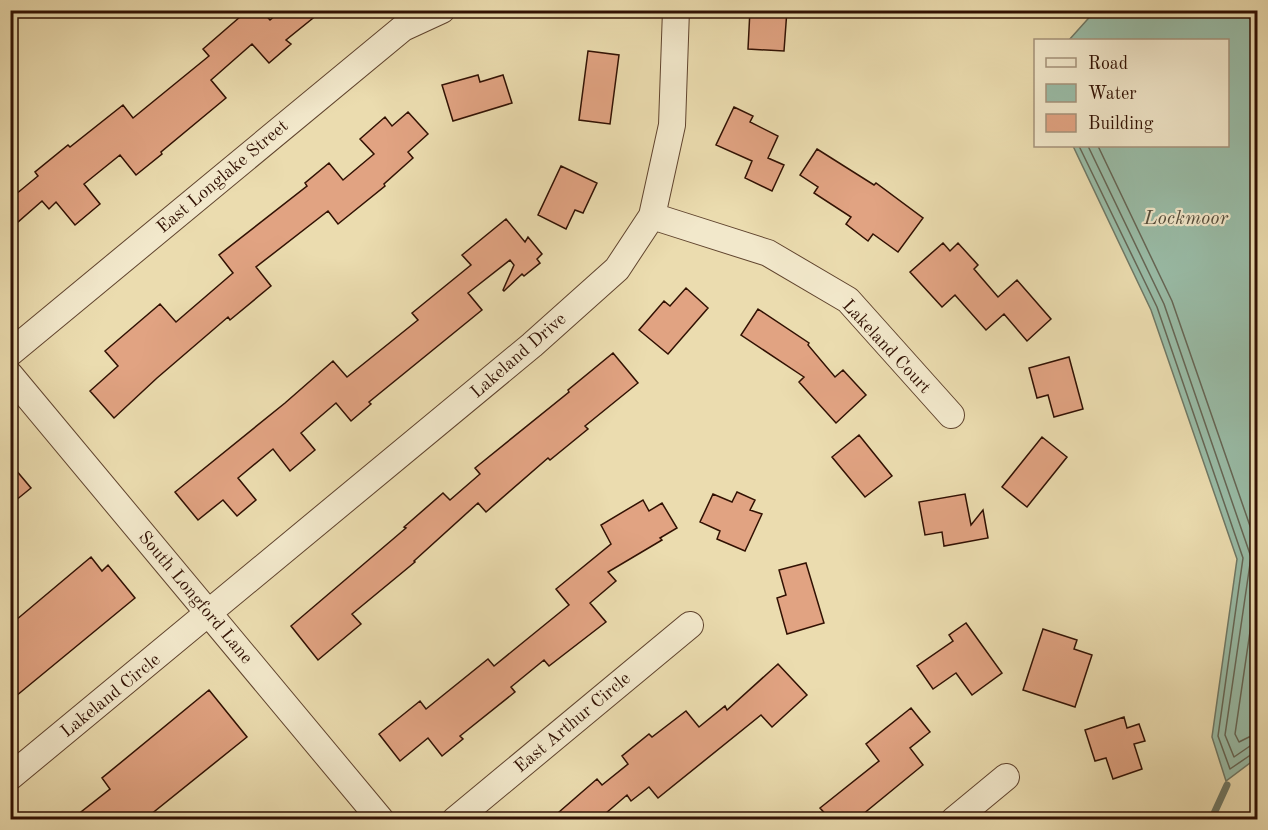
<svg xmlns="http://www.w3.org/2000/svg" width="1268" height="830" viewBox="0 0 1268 830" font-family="'Old Standard TT',serif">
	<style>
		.water { fill: #99bca7; stroke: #6f7865; stroke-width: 1.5 }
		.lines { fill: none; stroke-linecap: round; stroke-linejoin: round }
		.shore { stroke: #656655; stroke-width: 1.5 }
		.stream { stroke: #6f7865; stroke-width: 7 }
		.building { fill: #e1a382; stroke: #311103; stroke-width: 1.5 }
		.street-casing { stroke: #60442e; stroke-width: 28 }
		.street { stroke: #f2e8cb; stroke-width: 26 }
		.labels { text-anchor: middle; stroke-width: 4.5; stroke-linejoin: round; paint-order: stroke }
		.street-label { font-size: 18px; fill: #311103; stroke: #f2e8cb }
		.water-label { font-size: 20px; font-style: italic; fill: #554d3c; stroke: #f2e8cb }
	</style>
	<rect width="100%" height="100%" fill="#ebdcaf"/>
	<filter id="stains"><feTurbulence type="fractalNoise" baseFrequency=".00333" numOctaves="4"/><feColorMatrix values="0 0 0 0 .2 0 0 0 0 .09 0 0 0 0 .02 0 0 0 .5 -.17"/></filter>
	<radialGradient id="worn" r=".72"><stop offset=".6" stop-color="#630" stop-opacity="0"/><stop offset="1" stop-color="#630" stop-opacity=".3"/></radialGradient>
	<path class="water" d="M 1095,11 L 1242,11 L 1257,26 L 1258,757 L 1226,781 L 1212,737 L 1237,559 L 1151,310 L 1073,146 L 1228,146 L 1228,40 L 1069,40 Z"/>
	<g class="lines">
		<path class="shore" d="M 1079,146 L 1157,307 L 1243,558 L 1218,736 L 1230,769 L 1252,754 L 1258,753
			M 1088,146 L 1164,304 L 1251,557 L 1225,735 L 1234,757 L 1250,746 L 1258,745
			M 1098,146 L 1172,301 L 1258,549
			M 1258,577 L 1235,734 L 1239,742 L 1249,737 L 1258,736"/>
		<path class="stream" d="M 1211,820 L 1227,785"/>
	</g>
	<path class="building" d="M 248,10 L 261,10 L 270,20 L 282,10 L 323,10 L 286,40 L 291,44 L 269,63 L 252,44 L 211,80 L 226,98 L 161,152 L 162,154 L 136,175 L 120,155 L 84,184 L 100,204 L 75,225 L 56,202 L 49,209 L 42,201 L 10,229 L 10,199 L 38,176 L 35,172 L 68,145 L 70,147 L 123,105 L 133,118 L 209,56 L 203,49 Z
		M 750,10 L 787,10 L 784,51 L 748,49 Z
		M 588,51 L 619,55 L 610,124 L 579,120 Z
		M 478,75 L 480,82 L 503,75 L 512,103 L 453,121 L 442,85 Z
		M 734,107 L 753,116 L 750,122 L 778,136 L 768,158 L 784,165 L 772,191 L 745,178 L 752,161 L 716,145 Z
		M 408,112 L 428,134 L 408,152 L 413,158 L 384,184 L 385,186 L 338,224 L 328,211 L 256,267 L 271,286 L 230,320 L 228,317 L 157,378 L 114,418 L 90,391 L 118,366 L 105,351 L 160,304 L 176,322 L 233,273 L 219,255 L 307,186 L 305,183 L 329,163 L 343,180 L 374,154 L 360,139 L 385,117 L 392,126 Z
		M 817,149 L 874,185 L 876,183 L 923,218 L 898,252 L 873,234 L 868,241 L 846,224 L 851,217 L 814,193 L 818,187 L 800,175 Z
		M 561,166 L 597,183 L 583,213 L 575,210 L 566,229 L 538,215 Z
		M 506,219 L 525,242 L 528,237 L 542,254 L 537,259 L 540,263 L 524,276 L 522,274 L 504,291 L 503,290 L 514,265 L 510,260 L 468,293 L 482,310 L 369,402 L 371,404 L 351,421 L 336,403 L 301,433 L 315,450 L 290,471 L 273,449 L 238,478 L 256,500 L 237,516 L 223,500 L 198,520 L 175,492 L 285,403 L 333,361 L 347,377 L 418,320 L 412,313 L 471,265 L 462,255 Z
		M 943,243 L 950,251 L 958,243 L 978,265 L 974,269 L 998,297 L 1017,280 L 1051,319 L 1027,341 L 1004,314 L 986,330 L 955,295 L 942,307 L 910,272 Z
		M 686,288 L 708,308 L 668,354 L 639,330 L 664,301 L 670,306 Z
		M 758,309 L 809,343 L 808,345 L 835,377 L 843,370 L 866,395 L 836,423 L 799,382 L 804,377 L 741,335 Z
		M 613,353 L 638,383 L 585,426 L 588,429 L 550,460 L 548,458 L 486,512 L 478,503 L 414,561 L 415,562 L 352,614 L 361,624 L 318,660 L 291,626 L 406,528 L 404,527 L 443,493 L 450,500 L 480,474 L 475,468 L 569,392 L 568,390 Z
		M 1069,357 L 1083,409 L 1054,417 L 1048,395 L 1037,398 L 1029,368 Z
		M 859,435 L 892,476 L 865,497 L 832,457 Z
		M 1042,437 L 1067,457 L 1027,507 L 1002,487 Z
		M 10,463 L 31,488 L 10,505 Z
		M 737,492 L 755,500 L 750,510 L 762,514 L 745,551 L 717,539 L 720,531 L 700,522 L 713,494 L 732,502 Z
		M 965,494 L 971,525 L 983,510 L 988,538 L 944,546 L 942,532 L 925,535 L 919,502 Z
		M 643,500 L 649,511 L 662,503 L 677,528 L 660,538 L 662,540 L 608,572 L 616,581 L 590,603 L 606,622 L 549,666 L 544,660 L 511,687 L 515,692 L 460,736 L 463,739 L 442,756 L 428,738 L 400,761 L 379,734 L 420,701 L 426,709 L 488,659 L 494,666 L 569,605 L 556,589 L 611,544 L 601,525 Z
		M 91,557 L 102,571 L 108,565 L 135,598 L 10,701 L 10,625 Z
		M 806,563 L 824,623 L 787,634 L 777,598 L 786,595 L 779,570 Z
		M 966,623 L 1002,673 L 972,695 L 956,673 L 933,689 L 917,666 L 953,641 L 949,635 Z
		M 1043,629 L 1077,640 L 1074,649 L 1092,655 L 1075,707 L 1023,690 Z
		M 778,664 L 807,695 L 772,727 L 761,715 L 658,798 L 649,787 L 631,801 L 627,795 L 599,819 L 551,819 L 597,779 L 602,785 L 628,764 L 622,756 L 649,734 L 652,737 L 686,711 L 699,727 L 725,706 L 727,710 Z
		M 209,690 L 247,737 L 145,819 L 72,819 L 110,789 L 102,778 Z
		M 911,708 L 930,732 L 910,748 L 923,765 L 857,819 L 830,819 L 820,808 L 879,761 L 866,744 Z
		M 1124,717 L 1127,728 L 1139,724 L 1145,741 L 1134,744 L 1142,769 L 1113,779 L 1106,758 L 1095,761 L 1085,730 Z"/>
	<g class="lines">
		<defs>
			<path id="street" d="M 652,216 L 768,253 L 848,300 L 951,415
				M 10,353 L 403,28 L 442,10
				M 10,375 L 381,820
				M 10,777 L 532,345 L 617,269 L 652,216 L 672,125 L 676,10
				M 455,820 L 690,625
				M 954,820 L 1006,777"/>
		</defs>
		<use href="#street" class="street-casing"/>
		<use href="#street" class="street"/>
	</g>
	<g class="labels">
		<g class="street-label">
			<text transform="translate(222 176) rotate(-40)" y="6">East Longlake Street</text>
			<text transform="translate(887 346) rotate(47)" y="6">Lakeland Court</text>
			<text transform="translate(518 355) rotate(-41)" y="6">Lakeland Drive</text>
			<text transform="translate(196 597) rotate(50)" y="6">South Longford Lane</text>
			<text transform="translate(110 695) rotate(-39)" y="6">Lakeland Circle</text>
			<text transform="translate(572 722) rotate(-40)" y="6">East Arthur Circle</text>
		</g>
		<g class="water-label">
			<text x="1186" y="224">Lockmoor</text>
		</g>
	</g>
	<rect width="1268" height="830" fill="none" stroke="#ebdcaf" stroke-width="36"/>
	<rect x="12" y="12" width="1244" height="806" fill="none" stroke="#311103" stroke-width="3"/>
	<rect x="18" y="18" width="1232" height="794" fill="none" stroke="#311103" stroke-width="1.5"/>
	<rect x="1034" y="39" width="195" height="108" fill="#f2e8cb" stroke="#a5927b" stroke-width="1.5"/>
	<rect x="1046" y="58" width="30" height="9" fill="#f2e8cb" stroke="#a5927b" stroke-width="1.5"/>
	<text x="1088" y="69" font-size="18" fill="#311103">Road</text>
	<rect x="1046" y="84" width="30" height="18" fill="#99bca7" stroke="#a5927b" stroke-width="1.5"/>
	<text x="1088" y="99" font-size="18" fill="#311103">Water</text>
	<rect x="1046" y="114" width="30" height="18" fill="#e1a382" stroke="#a5927b" stroke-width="1.5"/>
	<text x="1088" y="129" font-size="18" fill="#311103">Building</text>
	<rect width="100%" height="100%" filter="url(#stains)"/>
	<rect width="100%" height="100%" fill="url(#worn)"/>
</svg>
